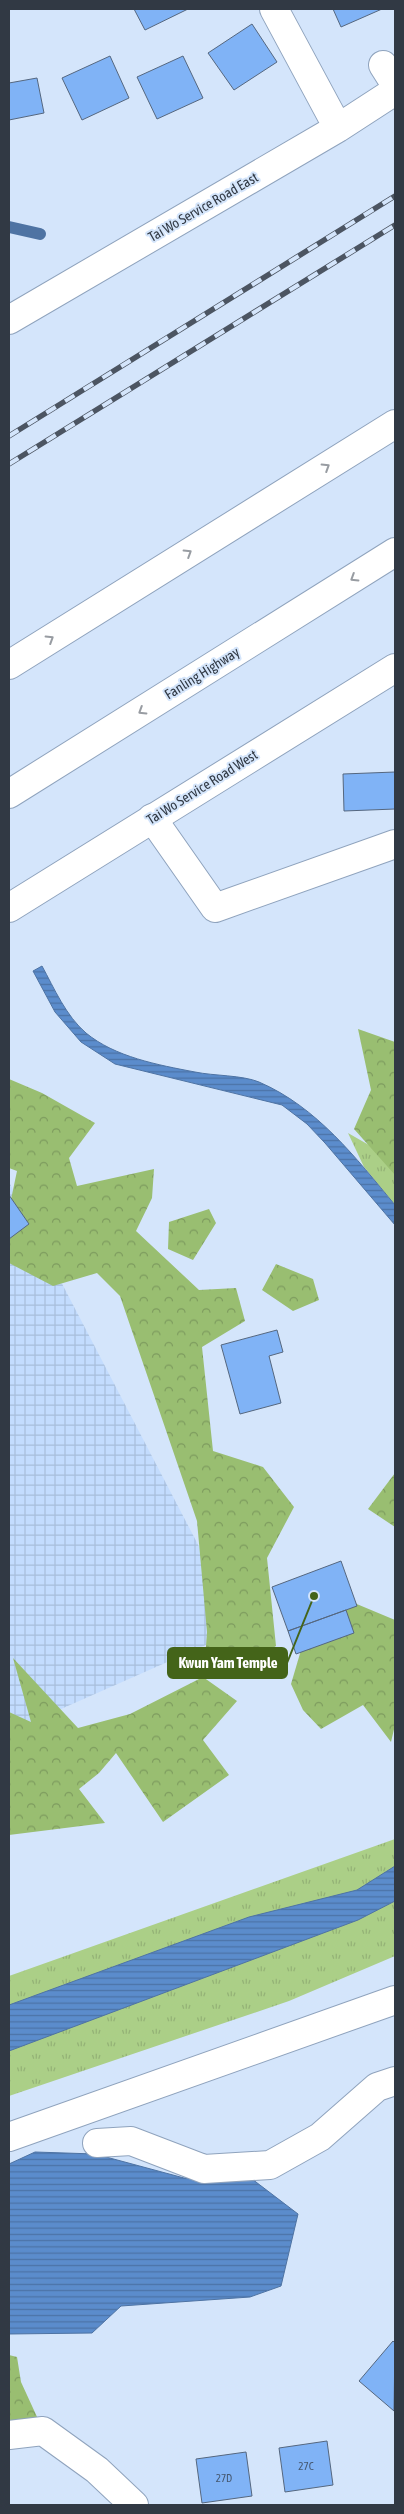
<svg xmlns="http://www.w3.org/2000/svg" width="404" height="2514" viewBox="0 0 404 2514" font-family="'Asap Condensed',sans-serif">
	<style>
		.industrial { fill: url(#industrial-grid) }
		.grass { fill: url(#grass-tufts) }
		.forest { fill: url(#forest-crowns) }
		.water { fill: url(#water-rules); stroke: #4e73a3 }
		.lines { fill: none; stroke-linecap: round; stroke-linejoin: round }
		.stream { stroke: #4e73a3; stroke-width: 12 }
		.building { fill: #80b3f6; stroke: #55677f }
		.minor-casing { stroke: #8fa3bd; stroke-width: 30 }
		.major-casing { stroke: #8fa3bd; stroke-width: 30 }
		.highway-casing { stroke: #8fa3bd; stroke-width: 30 }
		.minor { stroke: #fff; stroke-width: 28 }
		.major { stroke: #fff; stroke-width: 28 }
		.highway { stroke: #fff; stroke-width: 28 }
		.rail-casing { stroke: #4c5562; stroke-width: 5.5 }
		.rail { stroke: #d4e5fb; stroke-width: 4; stroke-dasharray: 11; stroke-linecap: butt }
		.oneway { stroke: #989ca2 }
		.labels { text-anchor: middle; stroke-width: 4; stroke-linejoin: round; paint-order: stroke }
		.number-label { font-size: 11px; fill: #455870 }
		.street-label { font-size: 14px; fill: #313944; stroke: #d4e5fb }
		.leader { fill: none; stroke: #446419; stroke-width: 2 }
		.callout-dot { fill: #446419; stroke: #d4e5fb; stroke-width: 2 }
		.callout { fill: #446419; stroke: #446419; stroke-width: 2 }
		.callout-label { font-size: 15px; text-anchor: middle; font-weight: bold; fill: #fff }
	</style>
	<defs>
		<pattern id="industrial-grid" width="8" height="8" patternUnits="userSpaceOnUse" patternTransform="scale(1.25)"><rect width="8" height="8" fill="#c3dcfe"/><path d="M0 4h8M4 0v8" fill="none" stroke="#a8bedb"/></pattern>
		<pattern id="grass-tufts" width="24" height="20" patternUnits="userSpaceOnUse" patternTransform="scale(1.25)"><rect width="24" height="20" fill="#abcf87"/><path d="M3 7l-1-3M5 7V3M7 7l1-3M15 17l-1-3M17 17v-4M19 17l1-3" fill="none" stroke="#94b276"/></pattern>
		<pattern id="forest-crowns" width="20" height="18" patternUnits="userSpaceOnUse" patternTransform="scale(1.25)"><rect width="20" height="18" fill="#99be71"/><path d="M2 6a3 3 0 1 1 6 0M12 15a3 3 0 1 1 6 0" fill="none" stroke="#7d9b5e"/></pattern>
		<pattern id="water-rules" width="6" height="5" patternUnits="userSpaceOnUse" patternTransform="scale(1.25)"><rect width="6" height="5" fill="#5b8ccc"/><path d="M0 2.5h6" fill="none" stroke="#4c73a7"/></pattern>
	</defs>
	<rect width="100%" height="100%" fill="#d4e5fb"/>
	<path class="industrial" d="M 9,1182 L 242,1629 L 9,1732 Z"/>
	<path class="grass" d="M 348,1133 L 395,1160 L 395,1205 L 364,1167 Z
		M 395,1839 L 395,1956 L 289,2001 L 9,2096 L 9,1976 Z"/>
	<path class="forest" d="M 358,1029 L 395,1042 L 395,1175 L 354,1129 L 371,1090 Z
		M 9,1079 L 42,1093 L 95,1123 L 69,1158 L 77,1186 L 154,1169 L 152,1198 L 136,1231 L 199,1290 L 236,1288 L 245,1321 L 202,1347 L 213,1451 L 263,1467 L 294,1507 L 267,1558 L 276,1646 L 226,1677 L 205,1660 L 207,1632 L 197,1521 L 120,1296 L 97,1273 L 53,1286 L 9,1263 L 9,1209 L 17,1171 L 9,1168 Z
		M 209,1209 L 216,1223 L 193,1260 L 168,1249 L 169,1222 Z
		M 276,1264 L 313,1279 L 319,1300 L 293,1311 L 262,1290 Z
		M 395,1473 L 395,1527 L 368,1509 Z
		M 328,1592 L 395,1620 L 395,1725 L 391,1742 L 363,1705 L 321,1729 L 303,1710 L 291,1684 L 304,1640 Z
		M 13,1658 L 78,1728 L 130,1714 L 203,1677 L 237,1701 L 203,1740 L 229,1775 L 163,1822 L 116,1753 L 99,1773 L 79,1789 L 105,1823 L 9,1835 L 9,1712 L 31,1722 Z
		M 9,2355 L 17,2357 L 21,2382 L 38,2419 L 9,2424 Z"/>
	<path class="water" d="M 42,966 C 54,988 66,1016 86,1033 C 115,1057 158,1065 195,1072 C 214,1076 242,1075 259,1082 C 317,1107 356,1158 395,1205 L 395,1225 L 325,1143 L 307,1124 L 282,1105 L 115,1064 L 81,1042 L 55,1012 L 33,971 Z
		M 395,1866 L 395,1901 L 358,1920 L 9,2051 L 9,2005 L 249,1917 L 357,1890 Z
		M 35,2152 L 95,2154 L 184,2178 L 252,2179 L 298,2214 L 281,2286 L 250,2297 L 121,2306 L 92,2333 L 9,2334 L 9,2164 Z"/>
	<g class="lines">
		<path class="stream" d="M 9,227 L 40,234"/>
	</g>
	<path class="building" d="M 134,9 L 188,9 L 145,30 Z
		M 333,9 L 382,9 L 341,27 Z
		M 252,24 L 277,62 L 234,90 L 208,53 Z
		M 110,56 L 129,98 L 82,120 L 62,78 Z
		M 183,56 L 203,98 L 157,119 L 137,77 Z
		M 37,78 L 44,113 L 9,120 L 9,83 Z
		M 395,772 L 395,809 L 344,811 L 343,774 Z
		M 9,1195 L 29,1224 L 9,1239 Z
		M 277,1330 L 283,1352 L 269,1356 L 281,1403 L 240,1414 L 221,1345 Z
		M 341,1561 L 357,1606 L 288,1631 L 272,1587 Z
		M 346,1610 L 354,1633 L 296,1654 L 288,1631 Z
		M 393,2341 L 395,2343 L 394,2411 L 359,2381 Z
		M 327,2441 L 333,2485 L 285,2492 L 279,2448 Z
		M 246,2452 L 252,2496 L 202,2503 L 196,2459 Z"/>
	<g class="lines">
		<defs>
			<path id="minor" d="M 274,9 L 338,128
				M 383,65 L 395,84
				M 9,320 L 338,128 L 395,91
				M 152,818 L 215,908 L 395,844
				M 9,2137 L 395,2000
				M 97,2143 L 131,2141 L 204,2169 L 270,2165 L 320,2137 L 377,2087 L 395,2081
				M 9,2435 L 43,2431 L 97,2470 L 134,2505"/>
			<path id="major" d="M 9,908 L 395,668"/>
			<path id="highway" d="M 9,665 L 395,424
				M 9,794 L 395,552"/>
		</defs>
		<use href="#minor" class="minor-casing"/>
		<use href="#major" class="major-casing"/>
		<use href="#highway" class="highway-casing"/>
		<use href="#minor" class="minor"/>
		<use href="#major" class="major"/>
		<use href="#highway" class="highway"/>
		<defs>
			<path id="rail" d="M 9,436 L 395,196
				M 9,464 L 395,225"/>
		</defs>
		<use href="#rail" class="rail-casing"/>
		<use href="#rail" class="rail"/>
	</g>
	<defs><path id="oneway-chevron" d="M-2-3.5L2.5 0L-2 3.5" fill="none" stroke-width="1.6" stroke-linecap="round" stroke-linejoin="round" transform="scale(1.25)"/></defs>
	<g class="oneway">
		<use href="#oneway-chevron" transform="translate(326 467) rotate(-32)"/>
		<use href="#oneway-chevron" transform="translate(188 553) rotate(-32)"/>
		<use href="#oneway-chevron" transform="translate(354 578) rotate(148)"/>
		<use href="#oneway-chevron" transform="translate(50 639) rotate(-32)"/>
		<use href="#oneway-chevron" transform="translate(142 711) rotate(148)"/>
	</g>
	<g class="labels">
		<g class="number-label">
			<text x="306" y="2470">27C</text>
			<text x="224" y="2482">27D</text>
		</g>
		<g class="street-label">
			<text transform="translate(203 207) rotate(-30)" y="5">Tai Wo Service Road East</text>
			<text transform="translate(202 673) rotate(-32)" y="5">Fanling Highway</text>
			<text transform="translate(202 787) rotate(-32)" y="5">Tai Wo Service Road West</text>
		</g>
	</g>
	<path class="leader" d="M314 1596L287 1663"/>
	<circle class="callout-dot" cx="314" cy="1596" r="5"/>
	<rect class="callout" x="168" y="1648" width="119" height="30" rx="5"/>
	<g class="callout-label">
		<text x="228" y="1668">Kwun Yam Temple</text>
	</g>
	<rect width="404" height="2514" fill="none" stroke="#313944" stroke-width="20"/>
</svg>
